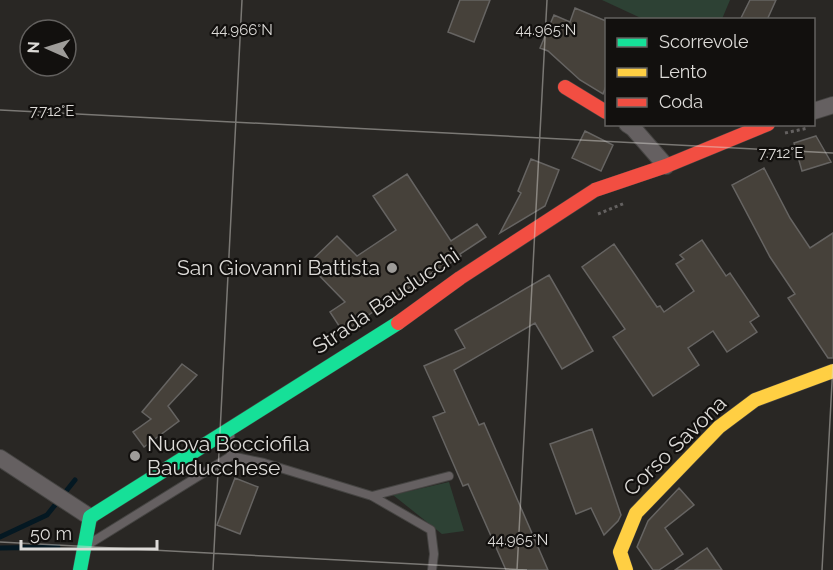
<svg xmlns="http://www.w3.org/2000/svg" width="833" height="570" viewBox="0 0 833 570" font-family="Raleway,sans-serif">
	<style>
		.green { fill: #2d4134 }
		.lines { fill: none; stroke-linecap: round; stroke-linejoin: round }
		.stream { stroke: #041822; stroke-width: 5 }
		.building { fill: #46413a; stroke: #666462; stroke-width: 1.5 }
		.lane-casing { stroke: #454442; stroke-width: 10 }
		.street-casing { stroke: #454442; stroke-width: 18 }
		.fast-casing { stroke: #454442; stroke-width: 15 }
		.slow-casing { stroke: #454442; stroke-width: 15 }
		.jam-casing { stroke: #454442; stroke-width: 15 }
		.path { stroke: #646160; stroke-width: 3; stroke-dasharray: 3 3; stroke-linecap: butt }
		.lane { stroke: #656061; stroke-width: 8 }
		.street { stroke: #656061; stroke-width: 16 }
		.fast { stroke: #16e098; stroke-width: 14 }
		.slow { stroke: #ffcf43; stroke-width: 14 }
		.jam { stroke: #f24e42; stroke-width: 14 }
		.ticks { fill: none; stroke: #dddbd8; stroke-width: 1.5; stroke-opacity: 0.45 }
		.poi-dot { fill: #9e9c99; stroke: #12100e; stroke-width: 2 }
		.labels { text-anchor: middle; stroke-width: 4.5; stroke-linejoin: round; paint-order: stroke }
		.poi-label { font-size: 21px; fill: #dddbd8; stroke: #12100e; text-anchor: end }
		.street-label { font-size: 21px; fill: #dddbd8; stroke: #12100e }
		.ticks-label { font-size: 15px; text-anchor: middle; fill: #dddbd8; stroke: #12100e; stroke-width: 4.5; stroke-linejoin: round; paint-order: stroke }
	</style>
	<rect width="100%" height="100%" fill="#292724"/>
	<path class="green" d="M 602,0 L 730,0 L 722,19 L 643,19 Z
		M 449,482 L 464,531 L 442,534 L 393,495 Z"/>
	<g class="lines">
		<path class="stream" d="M 0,537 L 47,515 L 75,480
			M 0,548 L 58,547"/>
	</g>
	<path class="building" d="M 460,0 L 490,0 L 474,42 L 448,32 Z
		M 750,0 L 776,0 L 767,20 L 740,20 Z
		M 575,8 L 606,21 L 606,86 L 603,94 L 580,80 L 548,51 L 540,48 L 554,15 L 570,22 Z
		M 585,131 L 613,145 L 601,171 L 572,158 Z
		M 816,136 L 831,162 L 802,171 L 794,143 Z
		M 531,159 L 559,170 L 545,206 L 500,233 L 521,193 L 518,191 Z
		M 764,168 L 790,218 L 810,248 L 833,233 L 833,358 L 828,358 L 788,298 L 795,294 L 770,257 L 732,185 Z
		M 407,174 L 451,241 L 477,224 L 486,237 L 460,254 L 461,256 L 440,270 L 439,268 L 343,332 L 330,312 L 345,302 L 308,264 L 337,236 L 357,256 L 396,230 L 373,196 Z
		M 702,240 L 726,276 L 730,273 L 759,316 L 750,322 L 757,332 L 727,352 L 713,331 L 688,348 L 699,365 L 653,396 L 613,337 L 625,329 L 582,267 L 614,244 L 657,307 L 660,306 L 664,312 L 694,291 L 676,264 L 684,259 L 680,255 Z
		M 549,275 L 593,351 L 562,369 L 535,323 L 454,370 L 479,425 L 484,423 L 548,570 L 506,570 L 468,484 L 463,486 L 433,417 L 445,412 L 424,366 L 465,348 L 455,330 Z
		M 182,364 L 197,375 L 168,406 L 179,421 L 144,447 L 133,432 L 151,419 L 142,412 Z
		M 592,429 L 621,515 L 618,521 L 604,535 L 591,508 L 576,514 L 550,444 Z
		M 235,478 L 258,487 L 240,534 L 217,525 Z
		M 679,488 L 694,505 L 665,528 L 683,554 L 659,570 L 653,570 L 637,547 L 648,521 Z
		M 707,548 L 722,570 L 675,570 Z"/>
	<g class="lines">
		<defs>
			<path id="lane" d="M 230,432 L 231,456
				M 372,496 L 449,476
				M 89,544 L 231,456 L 264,463 L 372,496 L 431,530 L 434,554 L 432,570"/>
			<path id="street" d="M 814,111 L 833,105
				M 627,124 L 633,128 L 666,166
				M 0,458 L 90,517"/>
			<path id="fast" d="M 80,570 L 90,517 L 398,323"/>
			<path id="slow" d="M 626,570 L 620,552 L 636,513 L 719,427 L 755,400 L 833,371"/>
			<path id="jam" d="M 565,87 L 606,112
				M 398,323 L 460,278 L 595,190 L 666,166 L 768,124"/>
		</defs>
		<use href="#lane" class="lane-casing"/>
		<use href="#street" class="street-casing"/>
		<use href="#fast" class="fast-casing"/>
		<use href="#slow" class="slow-casing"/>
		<use href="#jam" class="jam-casing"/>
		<path class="path" d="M 785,133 L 808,128
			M 598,214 L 625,203"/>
		<use href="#lane" class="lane"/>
		<use href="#street" class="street"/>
		<use href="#fast" class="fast"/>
		<use href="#slow" class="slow"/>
		<use href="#jam" class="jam"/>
	</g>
	<path class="ticks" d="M 0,110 L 833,153M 0,542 L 527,570M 213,570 L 242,0M 517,570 L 547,0M 822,570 L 833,364"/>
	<g class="poi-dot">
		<circle cx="392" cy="268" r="6"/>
		<circle cx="135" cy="456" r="6"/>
	</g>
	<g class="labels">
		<g class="poi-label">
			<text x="380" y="275">San Giovanni Battista</text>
			<text x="147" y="451" text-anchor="start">Nuova Bocciofila<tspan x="147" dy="24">Bauducchese</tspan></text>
		</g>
		<g class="street-label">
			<text transform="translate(386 301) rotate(-34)" y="7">Strada Bauducchi</text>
			<text transform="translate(675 446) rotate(-44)" y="7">Corso Savona</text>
		</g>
	</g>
	<g class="ticks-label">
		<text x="242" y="35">44.966°N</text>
		<text x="546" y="35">44.965°N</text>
		<text x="52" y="116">7.712°E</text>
		<text x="781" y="158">7.712°E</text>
		<text x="518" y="545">44.965°N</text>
	</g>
	<rect x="605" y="18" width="210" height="108" fill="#12100e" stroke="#63615f" stroke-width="1.5"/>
	<rect x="617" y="38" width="30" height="9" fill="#16e098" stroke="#63615f" stroke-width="1.5"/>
	<text x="659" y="48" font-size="18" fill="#dddbd8">Scorrevole</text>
	<rect x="617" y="68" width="30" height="9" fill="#ffcf43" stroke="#63615f" stroke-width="1.5"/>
	<text x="659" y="78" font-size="18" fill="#dddbd8">Lento</text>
	<rect x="617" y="98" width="30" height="9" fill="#f24e42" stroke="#63615f" stroke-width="1.5"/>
	<text x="659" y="108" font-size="18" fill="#dddbd8">Coda</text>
	<g transform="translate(48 48) rotate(273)"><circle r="28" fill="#12100e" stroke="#63615f" stroke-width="1.5"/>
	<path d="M0-4.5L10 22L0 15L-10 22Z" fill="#9e9c99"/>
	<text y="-9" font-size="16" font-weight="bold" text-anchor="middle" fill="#dddbd8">N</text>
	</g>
	<path d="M21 540v9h136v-9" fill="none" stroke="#dddbd8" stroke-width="3"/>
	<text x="30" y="540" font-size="18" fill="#dddbd8" stroke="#12100e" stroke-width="4.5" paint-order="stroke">50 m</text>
</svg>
